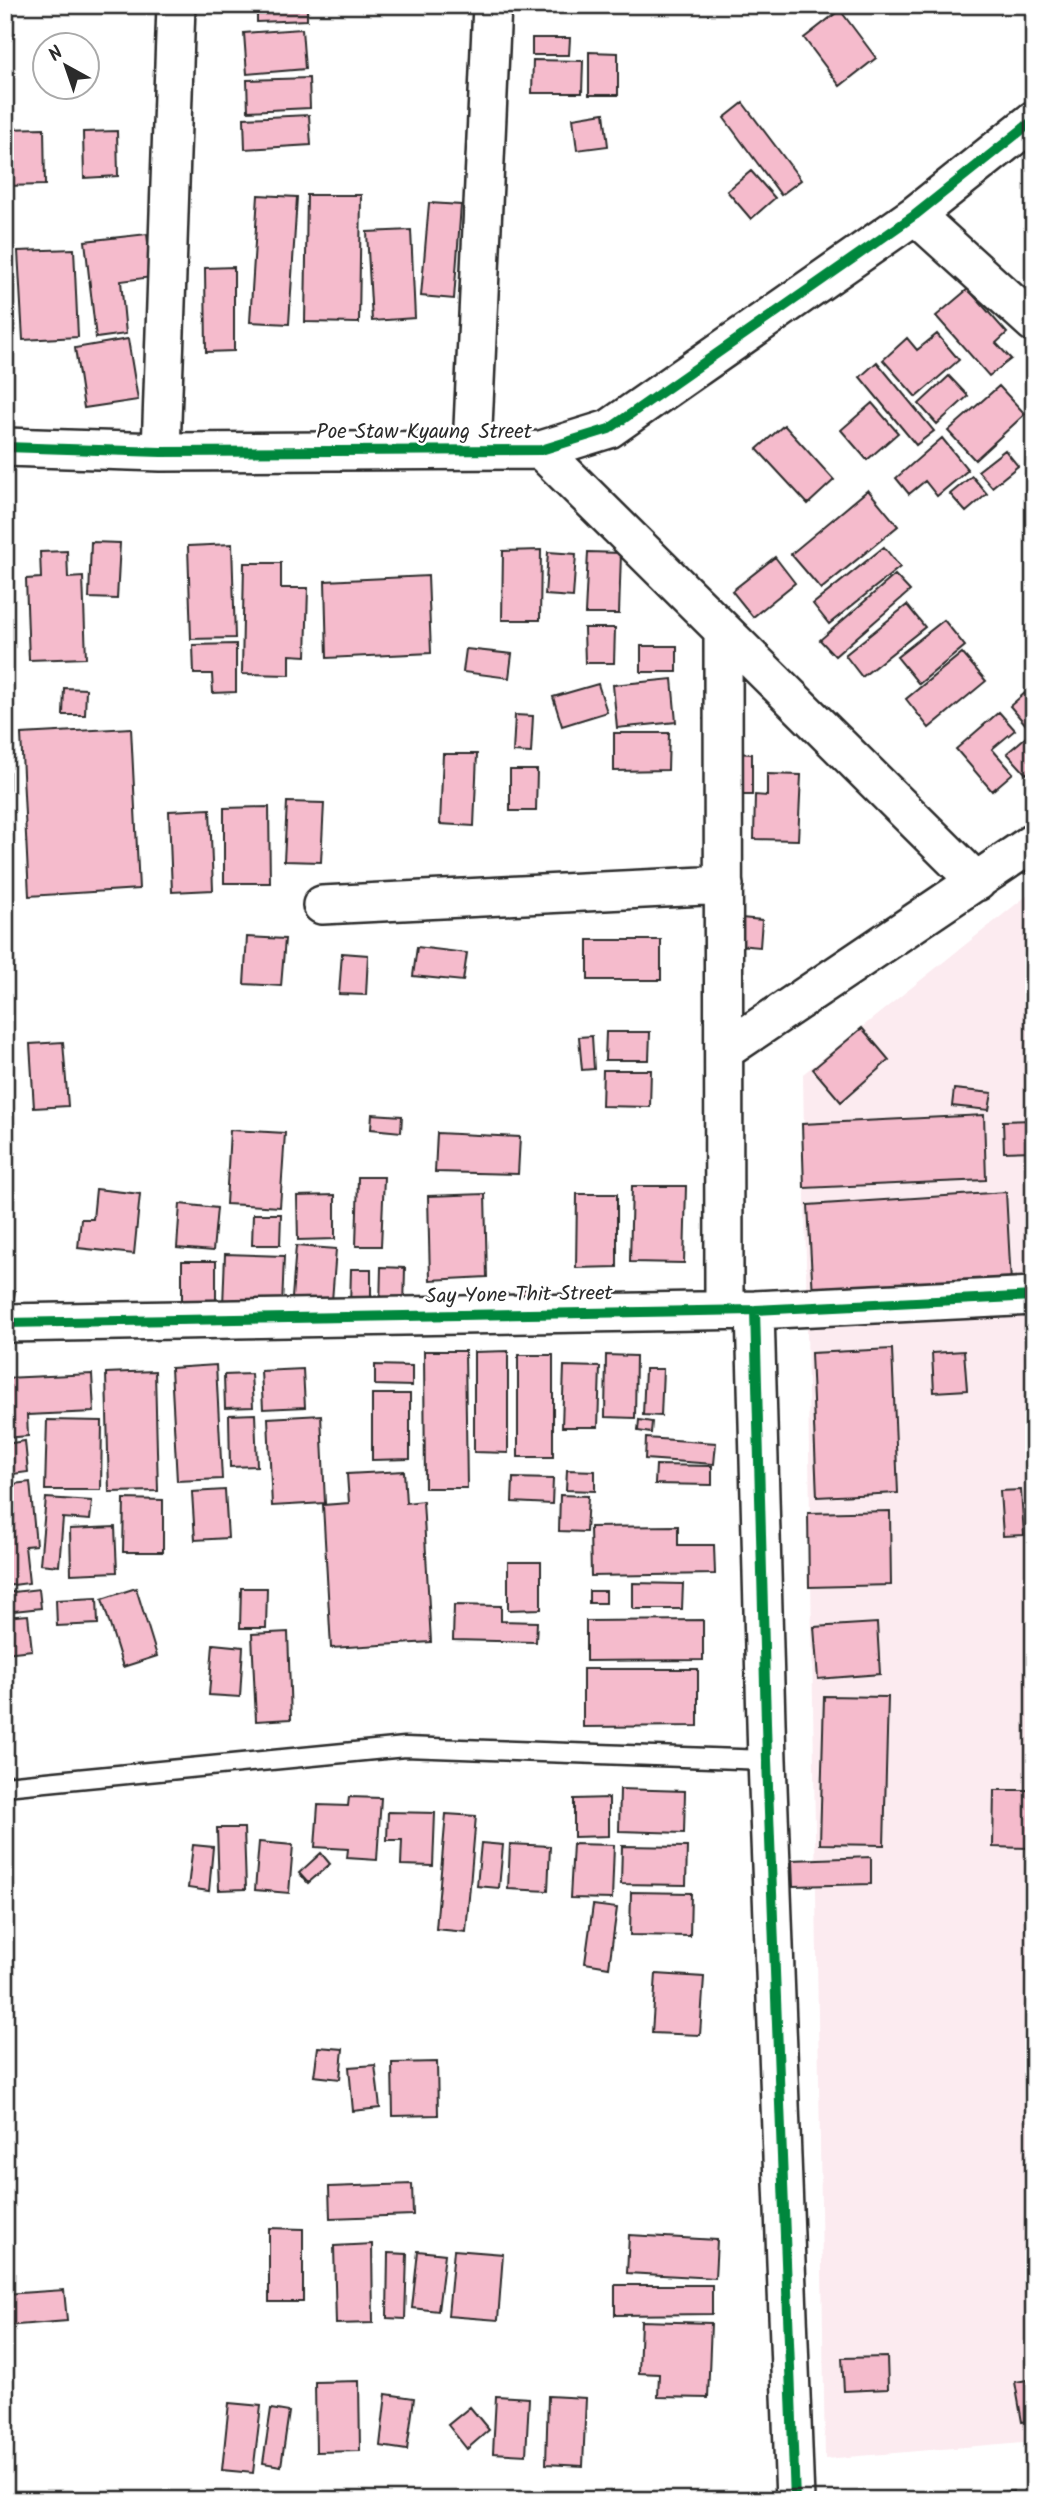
<svg xmlns="http://www.w3.org/2000/svg" width="1039" height="2505" viewBox="0 0 1039 2505" font-family="Kalam,sans-serif">
	<style>
		.built { fill: #fcebf0 }
		.building { fill: #f5bbcc; stroke: #2b2b2b; stroke-width: 2 }
		.lines { fill: none; stroke-linecap: round; stroke-linejoin: round }
		.lane-casing { stroke: #2b2b2b; stroke-width: 23 }
		.street-casing { stroke: #2b2b2b; stroke-width: 42 }
		.lane { stroke: #fff; stroke-width: 18 }
		.street { stroke: #fff; stroke-width: 37 }
		.cycleway-casing { stroke: #fff; stroke-width: 15 }
		.cycleway { stroke: #00873e; stroke-width: 10 }
		.labels { text-anchor: middle; stroke-width: 5; stroke-linejoin: round; paint-order: stroke }
		.street-label { font-size: 21px; fill: #2b2b2b; stroke: #fff }
	</style>
	<rect width="100%" height="100%" fill="#fff"/>
	<filter id="ink" filterUnits="userSpaceOnUse"><feTurbulence type="fractalNoise" baseFrequency=".0143" numOctaves="2"/><feDisplacementMap in="SourceGraphic" scale="14" xChannelSelector="R" yChannelSelector="G"/><feConvolveMatrix kernelMatrix="1 2 1 2 8 2 1 2 1" color-interpolation-filters="sRGB"/></filter>
	<g filter="url(#ink)">
		<path class="built" d="M 1034,890 L 1034,2441 L 825,2459 L 803,1074 Z"/>
		<path class="building" d="M 257,5 L 307,5 L 307,20 L 257,22 Z
			M 840,10 L 876,58 L 840,86 L 804,38 Z
			M 5,27 L 13,28 L 8,98 L 5,98 Z
			M 302,29 L 305,69 L 247,74 L 244,33 Z
			M 532,38 L 570,38 L 569,55 L 532,55 Z
			M 589,52 L 618,53 L 618,95 L 589,95 Z
			M 533,60 L 583,61 L 582,93 L 532,93 Z
			M 309,78 L 310,108 L 248,111 L 247,80 Z
			M 743,103 L 801,180 L 781,195 L 724,118 Z
			M 604,113 L 608,146 L 577,150 L 573,118 Z
			M 309,115 L 311,145 L 245,149 L 244,118 Z
			M 44,128 L 45,185 L 5,186 L 5,129 Z
			M 117,131 L 118,176 L 84,178 L 83,132 Z
			M 751,171 L 775,198 L 751,219 L 727,191 Z
			M 258,195 L 297,197 L 289,324 L 250,322 Z
			M 307,195 L 361,195 L 359,323 L 305,322 Z
			M 429,203 L 461,205 L 454,299 L 421,296 Z
			M 411,230 L 415,318 L 372,321 L 367,232 Z
			M 147,234 L 152,277 L 121,281 L 126,334 L 96,338 L 85,241 Z
			M 74,249 L 78,337 L 23,340 L 18,251 Z
			M 234,267 L 234,351 L 206,352 L 205,268 Z
			M 968,289 L 1007,333 L 996,343 L 1011,359 L 989,376 L 936,316 Z
			M 937,334 L 959,360 L 916,397 L 883,360 L 907,338 L 917,350 Z
			M 128,339 L 138,400 L 84,408 L 75,348 Z
			M 877,362 L 934,431 L 916,445 L 860,377 Z
			M 949,376 L 968,396 L 937,424 L 919,404 Z
			M 999,386 L 1025,414 L 975,460 L 948,431 Z
			M 872,403 L 898,433 L 867,460 L 841,430 Z
			M 784,425 L 834,480 L 808,504 L 757,449 Z
			M 942,438 L 968,470 L 937,496 L 925,481 L 909,494 L 896,478 Z
			M 1005,450 L 1018,466 L 992,487 L 978,471 Z
			M 972,476 L 987,494 L 966,512 L 950,494 Z
			M 868,490 L 898,526 L 821,589 L 791,554 Z
			M 91,542 L 120,543 L 117,599 L 89,598 Z
			M 232,544 L 235,638 L 191,639 L 188,546 Z
			M 884,547 L 900,567 L 829,624 L 813,604 Z
			M 541,550 L 540,620 L 502,620 L 503,551 Z
			M 67,551 L 68,578 L 83,577 L 86,658 L 29,660 L 26,579 L 41,578 L 40,552 Z
			M 548,552 L 576,554 L 573,597 L 545,595 Z
			M 588,552 L 621,553 L 619,614 L 585,614 Z
			M 775,557 L 795,583 L 753,617 L 732,591 Z
			M 244,563 L 281,563 L 281,588 L 308,588 L 306,656 L 290,655 L 290,675 L 242,674 Z
			M 895,575 L 910,591 L 835,656 L 820,640 Z
			M 428,576 L 431,653 L 327,658 L 325,581 Z
			M 907,605 L 925,627 L 862,677 L 845,655 Z
			M 944,620 L 965,646 L 919,684 L 897,657 Z
			M 584,628 L 615,628 L 614,663 L 585,663 Z
			M 236,644 L 236,692 L 213,693 L 212,674 L 194,674 L 193,645 Z
			M 641,646 L 677,646 L 677,672 L 641,672 Z
			M 466,649 L 512,654 L 509,678 L 463,672 Z
			M 962,653 L 986,681 L 929,728 L 906,699 Z
			M 672,679 L 676,722 L 617,728 L 613,685 Z
			M 598,684 L 607,712 L 562,726 L 553,697 Z
			M 64,688 L 86,689 L 85,715 L 63,715 Z
			M 1025,693 L 1034,703 L 1034,767 L 1026,774 L 1007,753 L 1032,732 L 1010,706 Z
			M 999,712 L 1015,730 L 992,749 L 1013,773 L 992,791 L 956,749 Z
			M 515,715 L 533,716 L 531,753 L 513,752 Z
			M 131,728 L 139,889 L 29,896 L 21,734 Z
			M 614,733 L 669,733 L 668,770 L 614,771 Z
			M 5,746 L 9,746 L 9,884 L 5,884 Z
			M 735,753 L 752,754 L 752,795 L 735,795 Z
			M 443,754 L 477,754 L 474,826 L 440,824 Z
			M 510,770 L 537,770 L 536,811 L 510,811 Z
			M 767,774 L 801,775 L 798,840 L 754,839 L 755,795 L 767,796 Z
			M 287,802 L 324,803 L 321,862 L 284,861 Z
			M 269,807 L 270,883 L 224,883 L 224,808 Z
			M 210,809 L 213,890 L 172,892 L 169,811 Z
			M 741,918 L 762,920 L 760,947 L 738,945 Z
			M 247,937 L 285,939 L 281,986 L 244,984 Z
			M 588,940 L 661,940 L 661,980 L 588,980 Z
			M 417,947 L 467,953 L 463,981 L 413,976 Z
			M 342,953 L 368,955 L 366,995 L 339,994 Z
			M 862,1028 L 889,1060 L 841,1102 L 813,1069 Z
			M 606,1032 L 650,1032 L 649,1060 L 605,1060 Z
			M 592,1036 L 594,1069 L 582,1070 L 579,1037 Z
			M 63,1042 L 68,1106 L 34,1108 L 30,1044 Z
			M 603,1070 L 651,1070 L 650,1107 L 602,1106 Z
			M 954,1089 L 992,1093 L 989,1110 L 952,1106 Z
			M 372,1114 L 402,1116 L 401,1132 L 371,1129 Z
			M 984,1115 L 986,1180 L 804,1188 L 802,1124 Z
			M 1034,1120 L 1034,1151 L 1004,1152 L 1003,1121 Z
			M 230,1130 L 285,1133 L 280,1207 L 226,1204 Z
			M 437,1133 L 520,1137 L 518,1174 L 435,1172 Z
			M 358,1177 L 384,1177 L 381,1246 L 356,1246 Z
			M 632,1186 L 686,1186 L 684,1263 L 630,1262 Z
			M 96,1189 L 140,1194 L 134,1254 L 78,1248 L 81,1219 L 93,1219 Z
			M 1006,1192 L 1011,1283 L 813,1296 L 808,1205 Z
			M 485,1194 L 487,1277 L 430,1280 L 428,1196 Z
			M 577,1194 L 617,1194 L 617,1267 L 576,1268 Z
			M 335,1195 L 335,1239 L 298,1240 L 297,1196 Z
			M 180,1204 L 217,1208 L 213,1251 L 177,1248 Z
			M 253,1214 L 281,1214 L 280,1245 L 252,1245 Z
			M 296,1246 L 336,1249 L 331,1314 L 291,1311 Z
			M 225,1254 L 284,1256 L 282,1307 L 223,1306 Z
			M 182,1261 L 216,1261 L 216,1310 L 182,1310 Z
			M 381,1267 L 405,1268 L 404,1309 L 380,1309 Z
			M 351,1269 L 371,1269 L 371,1309 L 350,1308 Z
			M 522,1289 L 546,1292 L 545,1305 L 520,1301 Z
			M 5,1290 L 15,1291 L 12,1309 L 5,1308 Z
			M 892,1349 L 898,1493 L 817,1497 L 811,1353 Z
			M 424,1351 L 465,1351 L 467,1488 L 425,1488 Z
			M 508,1351 L 508,1453 L 474,1452 L 474,1352 Z
			M 964,1351 L 967,1390 L 934,1392 L 932,1353 Z
			M 518,1355 L 553,1355 L 553,1457 L 518,1457 Z
			M 606,1355 L 636,1356 L 635,1418 L 605,1417 Z
			M 216,1365 L 222,1479 L 177,1481 L 171,1368 Z
			M 375,1365 L 412,1366 L 412,1386 L 375,1385 Z
			M 564,1366 L 600,1367 L 598,1427 L 562,1427 Z
			M 303,1369 L 305,1407 L 263,1409 L 261,1371 Z
			M 645,1369 L 663,1369 L 661,1416 L 643,1415 Z
			M 155,1371 L 158,1491 L 109,1492 L 106,1373 Z
			M 92,1374 L 94,1412 L 27,1415 L 28,1436 L 5,1438 L 5,1378 Z
			M 251,1374 L 253,1407 L 225,1408 L 224,1375 Z
			M 372,1394 L 410,1394 L 410,1459 L 372,1460 Z
			M 255,1414 L 257,1466 L 230,1467 L 229,1415 Z
			M 321,1415 L 325,1503 L 272,1506 L 268,1418 Z
			M 47,1420 L 102,1421 L 101,1490 L 45,1490 Z
			M 639,1420 L 652,1422 L 651,1433 L 638,1431 Z
			M 646,1438 L 716,1443 L 714,1464 L 645,1459 Z
			M 25,1441 L 28,1472 L 5,1475 L 5,1444 Z
			M 656,1465 L 712,1466 L 712,1485 L 655,1484 Z
			M 567,1470 L 595,1471 L 595,1491 L 566,1490 Z
			M 404,1471 L 406,1503 L 423,1501 L 431,1642 L 331,1648 L 323,1505 L 349,1503 L 347,1474 Z
			M 513,1478 L 553,1479 L 552,1504 L 512,1502 Z
			M 30,1482 L 36,1545 L 25,1546 L 29,1583 L 5,1586 L 5,1485 Z
			M 225,1490 L 228,1538 L 195,1540 L 192,1492 Z
			M 1021,1490 L 1024,1535 L 1003,1536 L 1000,1491 Z
			M 560,1495 L 588,1496 L 586,1532 L 559,1531 Z
			M 46,1498 L 92,1501 L 90,1520 L 63,1518 L 59,1566 L 40,1564 Z
			M 124,1499 L 163,1500 L 163,1552 L 123,1552 Z
			M 890,1511 L 891,1585 L 809,1587 L 808,1513 Z
			M 678,1526 L 678,1545 L 714,1545 L 715,1574 L 591,1576 L 590,1527 Z
			M 115,1527 L 117,1572 L 71,1574 L 70,1529 Z
			M 508,1562 L 541,1562 L 541,1609 L 508,1610 Z
			M 633,1583 L 683,1584 L 682,1609 L 633,1609 Z
			M 136,1588 L 157,1656 L 123,1667 L 102,1599 Z
			M 241,1588 L 267,1588 L 266,1628 L 240,1628 Z
			M 39,1589 L 41,1608 L 5,1612 L 5,1593 Z
			M 589,1591 L 606,1591 L 606,1603 L 589,1603 Z
			M 97,1598 L 98,1624 L 57,1626 L 56,1600 Z
			M 454,1605 L 501,1606 L 501,1621 L 537,1622 L 536,1642 L 453,1640 Z
			M 28,1615 L 32,1650 L 5,1653 L 5,1617 Z
			M 703,1620 L 703,1660 L 586,1661 L 586,1621 Z
			M 877,1623 L 880,1674 L 818,1679 L 814,1627 Z
			M 288,1632 L 291,1719 L 256,1721 L 252,1634 Z
			M 213,1644 L 243,1647 L 240,1697 L 209,1695 Z
			M 583,1669 L 698,1669 L 698,1726 L 583,1727 Z
			M 824,1696 L 888,1697 L 884,1845 L 820,1844 Z
			M 620,1789 L 685,1791 L 684,1833 L 619,1831 Z
			M 994,1790 L 1032,1790 L 1030,1848 L 993,1847 Z
			M 349,1797 L 381,1798 L 377,1860 L 347,1858 L 348,1849 L 315,1847 L 318,1805 L 348,1806 Z
			M 609,1798 L 609,1836 L 574,1837 L 574,1799 Z
			M 388,1812 L 435,1813 L 433,1866 L 401,1865 L 402,1840 L 387,1840 Z
			M 446,1814 L 476,1816 L 466,1932 L 436,1929 Z
			M 217,1828 L 244,1828 L 246,1889 L 219,1890 Z
			M 259,1842 L 293,1845 L 289,1893 L 255,1890 Z
			M 481,1843 L 503,1845 L 499,1888 L 477,1886 Z
			M 510,1844 L 550,1846 L 548,1891 L 508,1889 Z
			M 573,1844 L 614,1845 L 612,1899 L 570,1898 Z
			M 193,1845 L 213,1847 L 209,1891 L 188,1888 Z
			M 622,1846 L 687,1847 L 686,1885 L 621,1884 Z
			M 321,1853 L 330,1864 L 308,1883 L 299,1873 Z
			M 871,1857 L 871,1884 L 793,1886 L 792,1860 Z
			M 631,1892 L 691,1893 L 690,1936 L 630,1935 Z
			M 593,1905 L 617,1908 L 609,1967 L 585,1963 Z
			M 656,1974 L 704,1977 L 700,2035 L 652,2033 Z
			M 318,2047 L 343,2049 L 340,2079 L 314,2076 Z
			M 437,2062 L 438,2115 L 393,2116 L 392,2063 Z
			M 375,2065 L 380,2108 L 353,2111 L 349,2067 Z
			M 412,2184 L 413,2215 L 330,2218 L 329,2187 Z
			M 269,2228 L 303,2229 L 303,2302 L 269,2302 Z
			M 629,2235 L 717,2240 L 715,2278 L 627,2273 Z
			M 372,2244 L 373,2323 L 336,2324 L 334,2246 Z
			M 454,2250 L 503,2254 L 498,2320 L 448,2316 Z
			M 418,2251 L 445,2254 L 438,2311 L 412,2308 Z
			M 388,2253 L 407,2254 L 405,2319 L 387,2318 Z
			M 615,2285 L 712,2285 L 712,2314 L 615,2315 Z
			M 64,2290 L 67,2321 L 5,2326 L 5,2294 Z
			M 641,2321 L 711,2323 L 708,2398 L 658,2397 L 659,2374 L 639,2373 Z
			M 887,2357 L 888,2389 L 844,2391 L 842,2358 Z
			M 1034,2379 L 1034,2420 L 1022,2422 L 1015,2382 Z
			M 359,2381 L 360,2451 L 316,2452 L 315,2382 Z
			M 386,2394 L 414,2398 L 407,2450 L 380,2446 Z
			M 496,2396 L 529,2398 L 526,2455 L 493,2453 Z
			M 548,2396 L 586,2398 L 583,2466 L 546,2464 Z
			M 229,2403 L 261,2406 L 253,2473 L 222,2470 Z
			M 470,2407 L 489,2430 L 467,2449 L 448,2425 Z
			M 271,2409 L 289,2412 L 281,2466 L 263,2463 Z
			M 1013,2491 L 1013,2500 L 973,2500 L 973,2494 Z"/>
		<g class="lines">
			<defs>
				<path id="lane" d="M 5,1786 L 405,1747 L 767,1760"/>
				<path id="street" d="M 915,215 L 1034,323
					M 5,447 L 161,452 L 541,450 L 609,429 L 915,215 L 1034,120
					M 472,449 L 492,5
					M 541,450 L 977,882
					M 161,452 L 176,5
					M 723,631 L 724,1310
					M 322,905 L 724,885
					M 724,1051 L 1034,842
					M 755,1310 L 767,1760 L 795,2500
					M 5,1323 L 755,1310 L 1034,1296"/>
			</defs>
			<use href="#lane" class="lane-casing"/>
			<use href="#street" class="street-casing"/>
			<use href="#lane" class="lane"/>
			<use href="#street" class="street"/>
			<defs>
				<path id="cycleway" d="M 5,447 L 161,452 L 541,450 L 609,429 L 915,215 L 1034,120
					M 755,1310 L 767,1760 L 795,2500
					M 5,1323 L 755,1310 L 1034,1296"/>
			</defs>
			<use href="#cycleway" class="cycleway-casing"/>
			<use href="#cycleway" class="cycleway"/>
		</g>
	</g>
	<g class="labels">
		<g class="street-label">
			<text x="424" y="438">Poe Staw Kyaung Street</text>
			<text transform="translate(519 1294) rotate(-1)" y="7">Say Yone Thit Street</text>
		</g>
	</g>
	<rect width="1039" height="2505" fill="none" stroke="#fff" stroke-width="28"/>
	<rect x="14" y="14" width="1011" height="2477" fill="none" stroke="#2b2b2b" stroke-width="2.5" filter="url(#ink)"/>
	<g transform="translate(66 66) rotate(320)"><circle r="33" fill="#ffffff" stroke="#aaaaaa" stroke-width="2"/>
	<path d="M0-5L12 26L0 18L-12 26Z" fill="#2b2b2b"/>
	<text y="-10" font-size="19" font-weight="bold" text-anchor="middle" fill="#2b2b2b">N</text>
	</g>
</svg>
